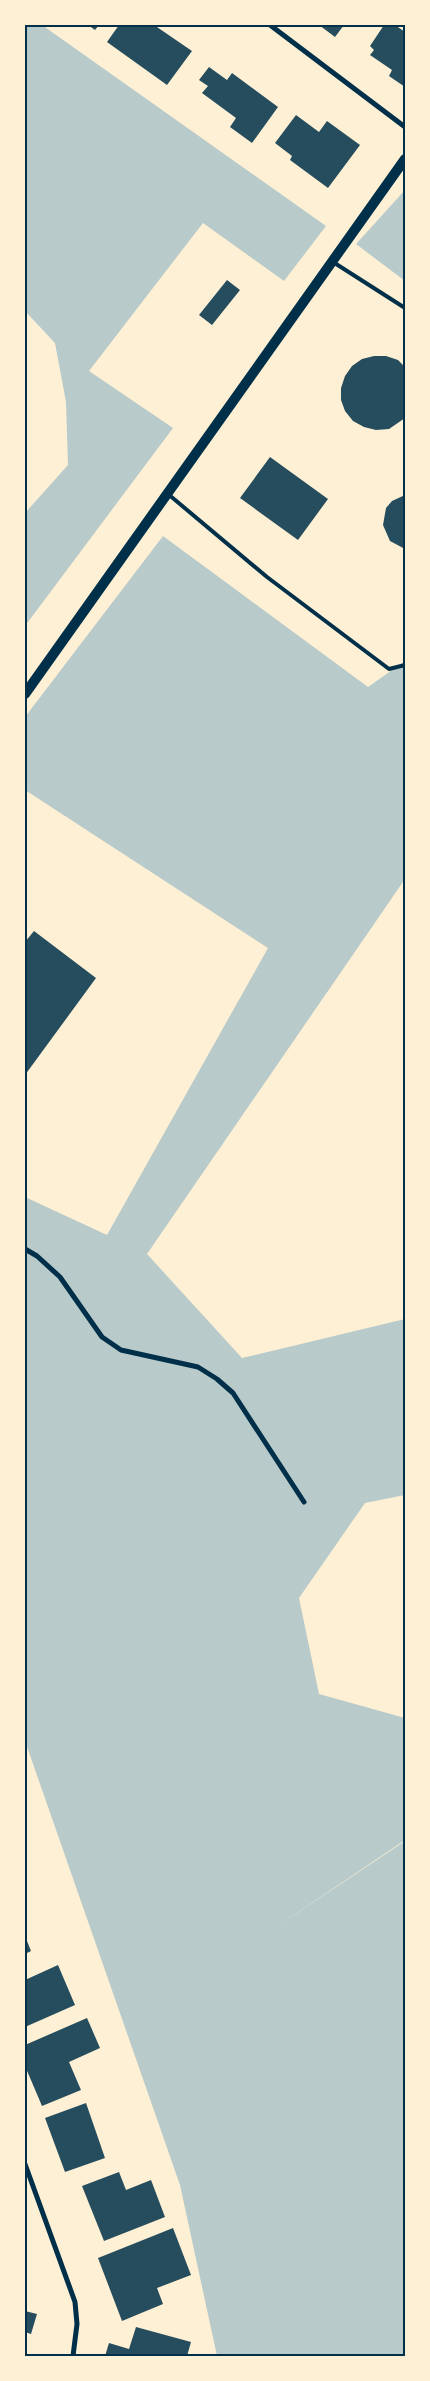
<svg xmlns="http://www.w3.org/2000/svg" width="430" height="2381" viewBox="0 0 430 2381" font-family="'Golos Text',sans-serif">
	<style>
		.green { fill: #b9caca }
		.building { fill: #264d5e }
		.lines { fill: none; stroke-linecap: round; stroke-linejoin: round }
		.service { stroke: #003049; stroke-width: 4 }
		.minor { stroke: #003049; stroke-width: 5 }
		.secondary { stroke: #003049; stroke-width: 10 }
		.neatline { fill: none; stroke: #003049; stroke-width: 2 }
	</style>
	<rect width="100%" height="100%" fill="#fdf0d5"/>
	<path class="green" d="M 25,25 L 42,25 L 326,226 L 284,281 L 203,223 L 89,371 L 173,428 L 25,626 L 25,513 L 68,465 L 66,402 L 55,343 L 25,311 Z
		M 405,190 L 405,281 L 356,244 Z
		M 163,536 L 368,687 L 405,661 L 405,879 L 147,1254 L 242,1358 L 405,1319 L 405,1495 L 365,1503 L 299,1598 L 319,1694 L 405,1718 L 405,1840 L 266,1934 L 405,1841 L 405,2356 L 217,2356 L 180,2185 L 25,1741 L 25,1197 L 107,1235 L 268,948 L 25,790 L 25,717 Z"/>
	<path class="building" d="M 88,25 L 99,25 L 95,30 Z
		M 119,25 L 154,25 L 192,51 L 167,85 L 107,42 Z
		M 319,25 L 344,25 L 335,37 Z
		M 384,25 L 395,25 L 405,32 L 405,87 L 389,76 L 392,70 L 370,55 L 374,50 L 370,46 Z
		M 209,67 L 227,80 L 232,73 L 278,107 L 252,143 L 230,127 L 236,118 L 202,93 L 208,86 L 199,80 Z
		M 296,115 L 319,132 L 327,121 L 360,145 L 328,188 L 290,160 L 292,156 L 275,143 Z
		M 227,280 L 240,290 L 212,325 L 199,315 Z
		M 374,356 L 386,356 L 398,360 L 405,367 L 405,418 L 389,429 L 376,430 L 364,427 L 353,421 L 345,411 L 341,400 L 341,388 L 345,376 L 352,366 L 362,359 Z
		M 270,457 L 328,499 L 298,540 L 240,498 Z
		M 405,495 L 405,549 L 390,541 L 383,525 L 386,508 L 392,501 Z
		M 34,931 L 96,978 L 25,1075 L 25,942 Z
		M 25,1936 L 31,1951 L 25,1954 Z
		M 58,1965 L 75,2005 L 25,2027 L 25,1980 Z
		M 87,2018 L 100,2048 L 69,2062 L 81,2090 L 42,2106 L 25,2066 L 25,2045 Z
		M 86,2103 L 105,2158 L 65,2172 L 45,2118 Z
		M 119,2172 L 126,2190 L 151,2180 L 165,2217 L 104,2241 L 82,2186 Z
		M 173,2228 L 191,2275 L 157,2288 L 163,2304 L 122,2321 L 98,2258 Z
		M 25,2311 L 37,2314 L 31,2334 L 25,2332 Z
		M 136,2327 L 191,2342 L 187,2356 L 105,2356 L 109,2343 L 129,2349 Z"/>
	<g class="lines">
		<path class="service" d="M 333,262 L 405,308
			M 168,494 L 267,577 L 389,669 L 405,665"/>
		<path class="minor" d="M 270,25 L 405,127
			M 25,1249 L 37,1256 L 60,1277 L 102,1337 L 121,1350 L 198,1367 L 217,1379 L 233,1393 L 304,1502
			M 25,2164 L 75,2302 L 77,2324 L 73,2356"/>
		<path class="secondary" d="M 25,694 L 405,159"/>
	</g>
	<rect width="430" height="2381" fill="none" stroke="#fdf0d5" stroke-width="52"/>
	<rect x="26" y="26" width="378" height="2329" class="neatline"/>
</svg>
